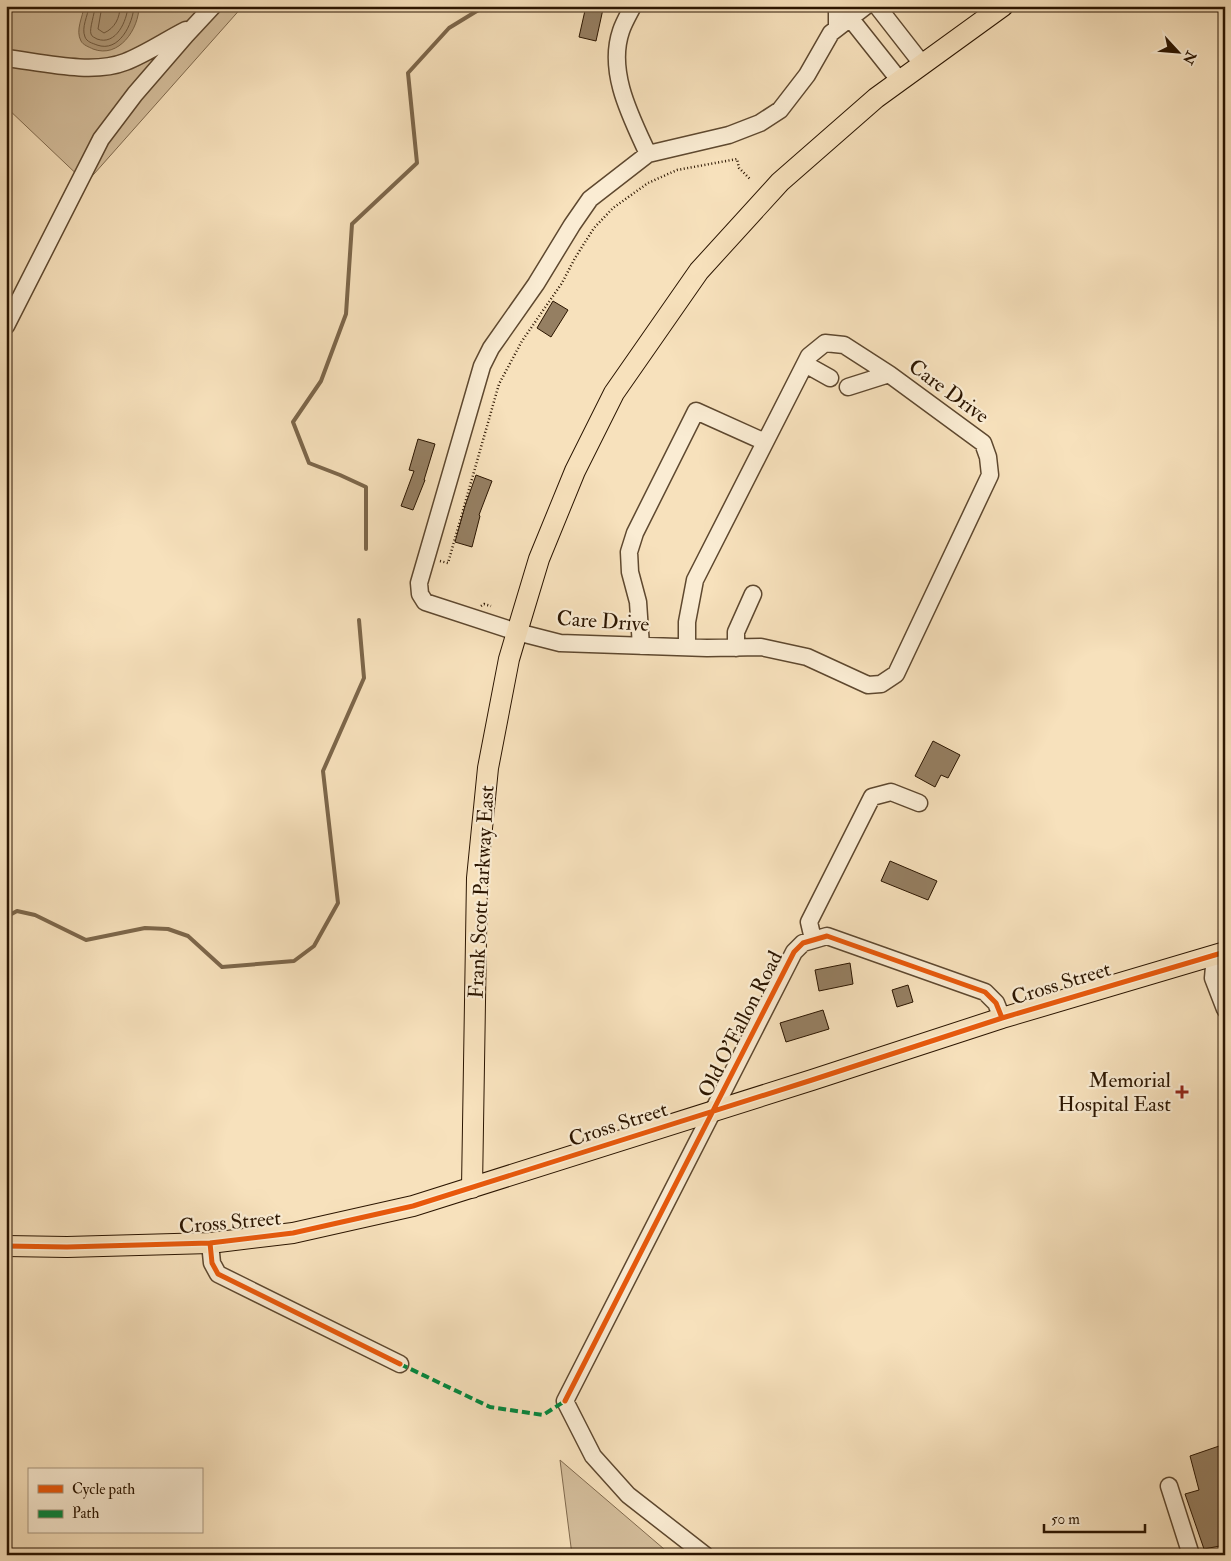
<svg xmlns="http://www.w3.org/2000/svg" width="1231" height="1561" viewBox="0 0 1231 1561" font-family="'IM FELL Double Pica',serif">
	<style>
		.green { fill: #d4be9c; stroke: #806a4e }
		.water { fill: #b29c7c; stroke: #7c664a }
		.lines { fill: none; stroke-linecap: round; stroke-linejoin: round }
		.shore { stroke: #6e583e; stroke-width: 1 }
		.stream { stroke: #7c664a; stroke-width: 4 }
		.building { fill: #957f62; stroke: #2b1500 }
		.minor-casing { stroke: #5e482f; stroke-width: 19 }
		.major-casing { stroke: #2b1500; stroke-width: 22 }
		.path { stroke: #2b1500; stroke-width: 2.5; stroke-dasharray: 1 2.5; stroke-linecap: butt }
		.minor { stroke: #faecd3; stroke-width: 16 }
		.major { stroke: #f7e1bc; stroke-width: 20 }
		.quiet { stroke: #00873e; stroke-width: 4; stroke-dasharray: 8 4; stroke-linecap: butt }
		.cycleway-casing { stroke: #faecd3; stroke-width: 8 }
		.cycleway { stroke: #e8590c; stroke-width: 5 }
		.poi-dot { fill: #8f2418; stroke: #faecd3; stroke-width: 2 }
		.labels { text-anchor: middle; stroke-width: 4.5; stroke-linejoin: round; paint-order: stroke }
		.street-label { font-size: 21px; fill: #2b1500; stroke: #faecd3 }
		.poi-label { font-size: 21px; fill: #2b1500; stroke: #faecd3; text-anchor: end }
	</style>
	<rect width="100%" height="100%" fill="#f7e1bc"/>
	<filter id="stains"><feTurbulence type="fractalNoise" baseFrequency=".004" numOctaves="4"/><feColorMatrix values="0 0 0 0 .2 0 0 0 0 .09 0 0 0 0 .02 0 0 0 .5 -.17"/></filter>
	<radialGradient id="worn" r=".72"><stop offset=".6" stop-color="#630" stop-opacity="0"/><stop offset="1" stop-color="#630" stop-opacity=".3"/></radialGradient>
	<path class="green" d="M 6,6 L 243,6 L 86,183 L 6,107 Z
		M 560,1460 L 671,1555 L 572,1555 Z"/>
	<path class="water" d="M 84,6 L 139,6 C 139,29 119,59 93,49 C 89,47 83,45 81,41 C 75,30 83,17 84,6 Z"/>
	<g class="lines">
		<path class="shore" d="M 89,6 C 88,16 81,27 85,37 C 87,42 92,43 97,45 C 119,53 133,24 134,6
			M 95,6 C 95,13 89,29 91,34 C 92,37 94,37 97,39 C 116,46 127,21 128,6
			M 102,6 L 98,29 L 104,33 C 115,28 120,18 120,6"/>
		<path class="stream" d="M 366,549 L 366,487 L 340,475 L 309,463 L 293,422 L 321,381 L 346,314 L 352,224 L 417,163 L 408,73 L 449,28 L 485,6
			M 6,917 L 17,911 L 35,915 L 86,940 L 145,928 L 168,929 L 188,936 L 222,967 L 294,961 L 314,946 L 338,903 L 323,771 L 364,678 L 359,620"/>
	</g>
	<path class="building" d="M 586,6 L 603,9 L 596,41 L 579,37 Z
		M 553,301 L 568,310 L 551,337 L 537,328 Z
		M 418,439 L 435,444 L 424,480 L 425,480 L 413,510 L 401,506 L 414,471 L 409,470 Z
		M 476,475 L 492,481 L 479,515 L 480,516 L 472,547 L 455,542 L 465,506 Z
		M 933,741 L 960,755 L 948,778 L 941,775 L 935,787 L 915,776 Z
		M 890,861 L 937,881 L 928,900 L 881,881 Z
		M 850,963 L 853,984 L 819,991 L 815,970 Z
		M 908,985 L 913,1002 L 897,1007 L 892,990 Z
		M 823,1010 L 829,1029 L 786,1042 L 780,1023 Z
		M 1225,1444 L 1225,1545 L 1204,1549 L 1185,1494 L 1199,1490 L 1190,1456 Z"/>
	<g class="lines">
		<defs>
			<path id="minor" d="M 633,6 C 629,14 624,22 621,31 C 607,72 631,117 648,154
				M 877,6 L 923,65
				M 850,18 L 900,81
				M 837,27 L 837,6
				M 6,58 C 40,62 92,75 125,62 C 146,54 166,40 186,30
				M 6,326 L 101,139 L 135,94 L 186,35 L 213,6
				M 805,364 L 830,378
				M 848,387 L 889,374
				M 641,646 L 638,602 L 630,572 L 629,552 L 635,533 L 696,411 L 765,442
				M 687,647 L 687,622 L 695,580 L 809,356 L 825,343 L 844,345 L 889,374 L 983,443 L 988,457 L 990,475 L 896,674 L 881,684 L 868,685 L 807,657 L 761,647 L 707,648 L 560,643 L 517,632 L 425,602 L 420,594 L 419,583 L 482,366 L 491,348 L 536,284 L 572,225 L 590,199 L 648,154 L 729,135 L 760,123 L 780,110 L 807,75 L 831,33 L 866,6
				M 736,648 L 736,632 L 753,594
				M 813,939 L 809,922 L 872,797 L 891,792 L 919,803
				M 1215,955 L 1213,978 L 1225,1009
				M 210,1243 L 212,1263 L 218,1274 L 400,1364
				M 1169,1486 L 1191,1555
				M 705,1555 L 628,1495 L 593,1456 L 565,1401 L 794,952 L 803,943 L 827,936 L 985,992 L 996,1003 L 1002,1018"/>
			<path id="major" d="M 472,1188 L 477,878 L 488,768 L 509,659 L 517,632 L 539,559 L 575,471 L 614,393 L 699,271 L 780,182 L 876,98 L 1003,6
				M 6,1246 L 67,1247 L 210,1243 L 293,1233 L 413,1206 L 812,1080 L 1002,1018 L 1225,952"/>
		</defs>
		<use href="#minor" class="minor-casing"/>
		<use href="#major" class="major-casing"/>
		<path class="path" d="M 440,561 L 448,563 L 499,384 L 522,341 L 562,283 L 575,258 L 594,228 L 613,208 L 648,183 L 677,170 L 737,159 L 739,168 L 751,180
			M 481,606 L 484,604 L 491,606"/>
		<use href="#minor" class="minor"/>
		<use href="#major" class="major"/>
		<path class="quiet" d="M 400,1364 L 490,1407 L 543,1415 L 565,1401"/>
		<defs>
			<path id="cycleway" d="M 210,1243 L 212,1263 L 218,1274 L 400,1364
				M 6,1246 L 67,1247 L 210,1243 L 293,1233 L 413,1206 L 812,1080 L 1002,1018 L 1225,952
				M 565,1401 L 794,952 L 803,943 L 827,936 L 985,992 L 996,1003 L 1002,1018"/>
		</defs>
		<use href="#cycleway" class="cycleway-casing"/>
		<use href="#cycleway" class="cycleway"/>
	</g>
	<path class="poi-dot" d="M1179.5 1084.5h5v5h5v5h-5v5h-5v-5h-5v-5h5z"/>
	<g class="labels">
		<g class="street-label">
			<text transform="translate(949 391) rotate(36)" y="7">Care Drive</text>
			<text transform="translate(603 621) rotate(4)" y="7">Care Drive</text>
			<text transform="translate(481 892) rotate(-87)" y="7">Frank Scott Parkway East</text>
			<text transform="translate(1061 983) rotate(-17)" y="7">Cross Street</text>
			<text transform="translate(740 1024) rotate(-63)" y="7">Old O'Fallon Road</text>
			<text transform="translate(618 1124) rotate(-18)" y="7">Cross Street</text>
			<text transform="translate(230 1222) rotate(-5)" y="7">Cross Street</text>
		</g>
		<g class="poi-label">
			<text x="1171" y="1087">Memorial<tspan x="1171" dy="24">Hospital East</tspan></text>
		</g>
	</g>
	<rect width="1231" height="1561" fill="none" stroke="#f7e1bc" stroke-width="25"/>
	<rect x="8" y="8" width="1216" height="1546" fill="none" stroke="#2b1500" stroke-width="2.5"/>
	<rect x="12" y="12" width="1206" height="1536" fill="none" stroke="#2b1500"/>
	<rect x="28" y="1468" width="175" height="65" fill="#faecd3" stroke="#a7967f"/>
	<rect x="38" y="1485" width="25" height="8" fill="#e8590c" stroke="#a7967f"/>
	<text x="72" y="1494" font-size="15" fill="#2b1500">Cycle path</text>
	<rect x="38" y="1510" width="25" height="8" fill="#00873e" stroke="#a7967f"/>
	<text x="72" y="1518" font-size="15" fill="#2b1500">Path</text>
	<g transform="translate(1178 52) rotate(116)" stroke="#faecd3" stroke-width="4" paint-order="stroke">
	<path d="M0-4L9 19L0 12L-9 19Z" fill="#2b1500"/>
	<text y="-8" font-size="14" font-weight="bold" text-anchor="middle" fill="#2b1500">N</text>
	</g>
	<path d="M1044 1524v8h101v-8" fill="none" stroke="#2b1500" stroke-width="2.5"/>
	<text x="1051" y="1524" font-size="15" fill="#2b1500" stroke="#faecd3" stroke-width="4" paint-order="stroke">50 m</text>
	<rect width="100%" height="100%" filter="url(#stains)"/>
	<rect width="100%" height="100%" fill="url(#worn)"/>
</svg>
